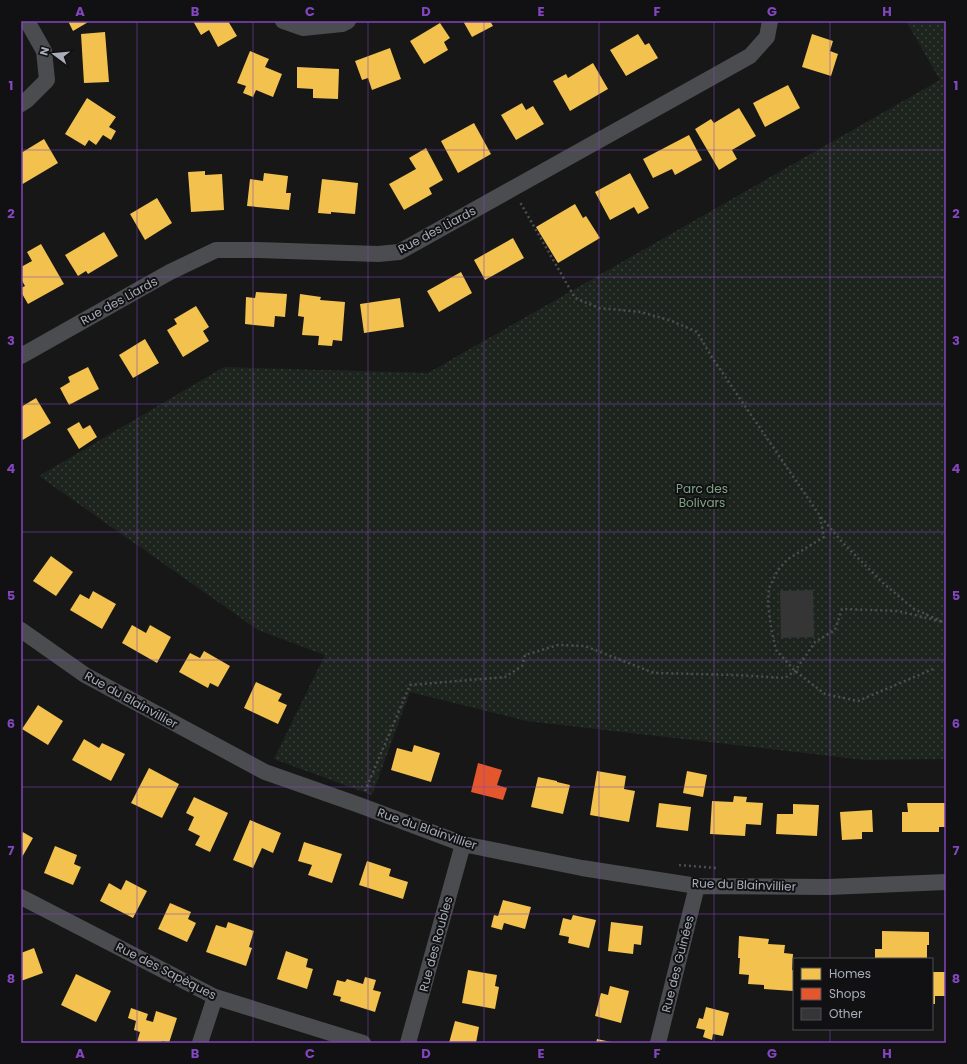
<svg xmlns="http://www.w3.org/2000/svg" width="967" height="1064" viewBox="0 0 967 1064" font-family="Poppins,sans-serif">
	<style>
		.park { fill: url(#park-dots) }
		.homes { fill: #f2c14e }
		.shops { fill: #e4572e }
		.building { fill: #353536 }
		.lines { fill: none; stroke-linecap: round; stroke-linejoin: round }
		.path { stroke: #4d4e52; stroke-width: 2.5; stroke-dasharray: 2 3; stroke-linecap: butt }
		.minor { stroke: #4b4c50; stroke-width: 16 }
		.grid { fill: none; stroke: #8446be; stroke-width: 1; stroke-opacity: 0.55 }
		.labels { text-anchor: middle; stroke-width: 4; stroke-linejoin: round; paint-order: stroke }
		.street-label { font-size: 12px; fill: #a8adb8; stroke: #111113 }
		.park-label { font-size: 12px; fill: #7fa381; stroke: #111113 }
		.neatline { fill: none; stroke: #8446be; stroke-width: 1.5 }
		.grid-label { font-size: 13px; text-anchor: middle; font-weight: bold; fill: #8446be }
	</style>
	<defs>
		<pattern id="park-dots" width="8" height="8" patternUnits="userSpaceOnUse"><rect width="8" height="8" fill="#1d241e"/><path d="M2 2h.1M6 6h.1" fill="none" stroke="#3b413d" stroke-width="1.8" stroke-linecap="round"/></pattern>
	</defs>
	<rect width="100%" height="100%" fill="#171717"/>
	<path class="park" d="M 906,21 L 946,21 L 946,759 L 865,760 L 527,721 L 410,692 L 372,795 L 274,759 L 325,655 L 258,630 L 39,476 L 224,367 L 428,373 L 940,80 Z"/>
	<path class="homes" d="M 68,21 L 90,21 L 73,31 Z
		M 193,21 L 228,21 L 237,36 L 218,47 L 209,30 L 201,35 Z
		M 463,21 L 490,21 L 493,26 L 472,37 Z
		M 440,23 L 450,38 L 444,42 L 448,50 L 424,64 L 410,41 Z
		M 105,32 L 109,82 L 84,83 L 81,34 Z
		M 638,34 L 645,45 L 649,43 L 658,58 L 626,76 L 610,50 Z
		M 812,34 L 833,41 L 830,51 L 838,54 L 831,76 L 802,67 Z
		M 390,48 L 401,79 L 372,90 L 368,78 L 362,80 L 355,61 Z
		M 250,51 L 269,59 L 265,67 L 282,74 L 273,97 L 256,90 L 253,97 L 243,93 L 246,86 L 237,83 Z
		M 593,63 L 608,89 L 570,111 L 553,81 L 566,74 L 568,78 Z
		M 297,67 L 339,69 L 338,99 L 313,98 L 313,89 L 297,88 Z
		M 788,85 L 800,108 L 765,127 L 753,103 Z
		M 87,98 L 116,117 L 109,127 L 116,131 L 111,140 L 103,135 L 96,145 L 89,140 L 85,146 L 65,134 Z
		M 522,103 L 526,110 L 533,106 L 544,124 L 516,140 L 501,115 Z
		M 739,108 L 756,136 L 732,150 L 737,159 L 719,170 L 695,129 L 711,119 L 714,123 Z
		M 474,123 L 491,154 L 458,173 L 441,141 Z
		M 689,135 L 702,160 L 675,175 L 672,169 L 653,178 L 643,159 Z
		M 44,139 L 58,163 L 21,185 L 21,153 Z
		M 426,148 L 443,180 L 429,188 L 432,194 L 404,210 L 389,184 L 416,169 L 409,158 Z
		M 205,171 L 205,175 L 222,174 L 224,210 L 191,212 L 188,172 Z
		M 264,173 L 288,176 L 286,193 L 291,193 L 289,210 L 247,206 L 250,179 L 263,181 Z
		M 630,173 L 649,208 L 638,214 L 634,207 L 610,220 L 595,192 Z
		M 322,179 L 358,183 L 355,214 L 331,212 L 331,214 L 318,213 Z
		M 157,198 L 172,223 L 145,240 L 130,214 Z
		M 575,204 L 583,218 L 586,216 L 600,238 L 558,263 L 536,227 Z
		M 104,232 L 118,256 L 88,274 L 86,271 L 78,276 L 65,255 Z
		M 513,238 L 524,258 L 485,280 L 474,260 Z
		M 41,244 L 64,284 L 28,304 L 21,292 L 21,288 L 25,286 L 21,279 L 21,267 L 32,261 L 27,252 Z
		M 461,272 L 472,293 L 439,312 L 427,291 Z
		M 256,292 L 287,294 L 285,317 L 275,316 L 274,327 L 245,324 L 246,297 L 255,298 Z
		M 300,294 L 321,297 L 320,300 L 345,302 L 342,341 L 333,340 L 332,346 L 318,345 L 319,336 L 302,335 L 304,317 L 298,316 Z
		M 400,298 L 404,327 L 364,333 L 360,304 Z
		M 196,306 L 209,327 L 203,331 L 209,341 L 183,357 L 167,330 L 177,324 L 174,319 Z
		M 145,339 L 159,363 L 133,378 L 119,355 Z
		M 88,367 L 99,389 L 69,405 L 60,388 L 70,382 L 68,377 Z
		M 36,398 L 51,423 L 21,441 L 21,407 Z
		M 79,422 L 83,429 L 90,425 L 97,437 L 79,449 L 67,429 Z
		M 51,556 L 73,572 L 56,596 L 33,581 Z
		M 93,591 L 116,604 L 102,629 L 70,610 L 80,594 L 89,599 Z
		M 132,625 L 146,633 L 150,625 L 171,637 L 157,663 L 122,643 Z
		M 204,651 L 230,666 L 218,687 L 210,683 L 208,688 L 179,672 L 190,653 L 200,658 Z
		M 256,682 L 282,694 L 278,701 L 287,705 L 278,724 L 244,708 Z
		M 38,705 L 63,721 L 48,745 L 22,729 Z
		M 84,739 L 99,748 L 102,743 L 125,754 L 111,781 L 72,760 Z
		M 414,745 L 440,753 L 431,782 L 391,770 L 397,748 L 412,752 Z
		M 149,768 L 179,784 L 162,818 L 131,803 Z
		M 597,771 L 626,776 L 624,789 L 635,791 L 629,822 L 590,815 Z
		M 687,771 L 707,775 L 703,797 L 683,793 Z
		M 538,777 L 557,781 L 557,782 L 570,785 L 563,814 L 531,807 Z
		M 734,796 L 747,797 L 746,802 L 763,803 L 761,825 L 746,824 L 745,836 L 710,834 L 712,801 L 733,802 Z
		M 194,797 L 228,813 L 210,852 L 195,845 L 200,836 L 188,830 L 194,817 L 186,813 Z
		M 659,803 L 691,807 L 688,831 L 656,827 Z
		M 907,803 L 946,803 L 946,827 L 939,827 L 939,832 L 902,832 L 902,812 L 908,812 Z
		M 793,804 L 819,805 L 817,836 L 776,834 L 777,814 L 793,814 Z
		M 872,810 L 873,832 L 862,832 L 862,839 L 842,840 L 840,812 Z
		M 250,820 L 281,833 L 273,853 L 262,848 L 253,868 L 233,860 Z
		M 21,831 L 33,838 L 21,859 Z
		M 304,842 L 342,854 L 332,883 L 308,875 L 312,865 L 298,861 Z
		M 55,846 L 77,855 L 74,864 L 81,867 L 73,885 L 44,873 Z
		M 367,861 L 391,869 L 389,876 L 408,882 L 403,899 L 359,885 Z
		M 126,880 L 147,891 L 133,918 L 100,901 L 109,883 L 121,890 Z
		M 503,900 L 531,907 L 525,929 L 504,923 L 502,930 L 491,927 L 494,915 L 498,916 Z
		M 170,903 L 191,912 L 188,919 L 196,923 L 187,942 L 158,929 Z
		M 573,915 L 596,920 L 589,948 L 568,943 L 569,937 L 559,935 L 563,918 L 571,920 Z
		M 228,922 L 254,931 L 249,947 L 252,948 L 246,966 L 206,952 L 216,925 L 226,928 Z
		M 611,922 L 643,926 L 641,945 L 634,944 L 633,954 L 608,951 Z
		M 882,931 L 929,932 L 929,945 L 927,945 L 927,959 L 875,959 L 875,949 L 882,949 Z
		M 739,936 L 769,939 L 768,944 L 785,945 L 784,953 L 793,954 L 792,970 L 794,970 L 793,991 L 764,989 L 764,985 L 748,984 L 749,975 L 739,974 L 740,958 L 738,958 Z
		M 34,948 L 43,973 L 21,981 L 21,953 Z
		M 286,951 L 308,959 L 306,967 L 313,969 L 307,989 L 277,979 Z
		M 468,970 L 497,975 L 495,986 L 499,987 L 495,1009 L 462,1003 Z
		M 932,972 L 946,972 L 946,996 L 935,996 L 935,1004 L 932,1004 Z
		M 76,974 L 111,991 L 96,1022 L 61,1005 Z
		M 365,977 L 376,980 L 373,990 L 381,992 L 375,1012 L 340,1001 L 341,997 L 333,995 L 337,980 L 345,982 L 347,979 L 363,984 Z
		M 610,986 L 629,991 L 621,1023 L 595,1016 L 601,993 L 608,995 Z
		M 706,1007 L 729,1013 L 723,1036 L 713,1034 L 712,1040 L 703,1037 L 705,1030 L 696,1028 L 699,1018 L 703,1019 Z
		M 131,1008 L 148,1014 L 146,1020 L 153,1022 L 156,1011 L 177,1018 L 169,1043 L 162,1041 L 162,1043 L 141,1043 L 137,1042 L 140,1032 L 134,1030 L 136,1021 L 128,1018 Z
		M 455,1021 L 479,1027 L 476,1043 L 449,1043 Z
		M 597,1039 L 611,1042 L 611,1043 L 596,1043 Z"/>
	<path class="shops" d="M 478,763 L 502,770 L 497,785 L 507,788 L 503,800 L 471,792 Z"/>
	<path class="building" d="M 813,590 L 814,637 L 781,638 L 780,591 Z"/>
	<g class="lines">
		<path class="path" d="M 820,517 L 824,537 L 788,559 L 778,570 L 769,588 L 768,603 L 771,628 L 776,650 L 795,671 L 825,694 L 858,701 L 933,669
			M 365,791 L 410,685 L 505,677 L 522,666 L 525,655 L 558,645 L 585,646 L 654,673 L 736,675 L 785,678 L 795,671 L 815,642 L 835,630 L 842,609 L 898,611 L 943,622 L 914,609 L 883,583 L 842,542 L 820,516 L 713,359 L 697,332 L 672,321 L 641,312 L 599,308 L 575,298 L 520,202
			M 679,865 L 716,868"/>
		<path class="minor" d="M 283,21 L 303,28 L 342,24 L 348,21
			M 21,104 L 27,100 L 47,80 L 44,51 L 27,21
			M 21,356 L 170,272 L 216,250 L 258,250 L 378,254 L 399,252 L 750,56 L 767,37 L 770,21
			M 21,630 L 85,675 L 265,772 L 359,805 L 463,844 L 582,868 L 697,886 L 829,887 L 946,882
			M 21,897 L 215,997 L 363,1043
			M 200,1043 L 215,997
			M 408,1043 L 463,844
			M 658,1043 L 697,886"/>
	</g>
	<path class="grid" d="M 137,21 L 137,1043M 253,21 L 253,1043M 368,21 L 368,1043M 484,21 L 484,1043M 599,21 L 599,1043M 714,21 L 714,1043M 830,21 L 830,959M 21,150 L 946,150M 21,277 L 946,277M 21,404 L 946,404M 21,532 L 946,532M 21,660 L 946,660M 21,787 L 946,787M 21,914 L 946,914M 830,1029 L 830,1043"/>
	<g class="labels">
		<g class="street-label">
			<text transform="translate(437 230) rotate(-28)" y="4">Rue des Liards</text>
			<text transform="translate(119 301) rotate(-29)" y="4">Rue des Liards</text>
			<text transform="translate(131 700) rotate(29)" y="4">Rue du Blainvillier</text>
			<text transform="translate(427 829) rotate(19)" y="4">Rue du Blainvillier</text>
			<text transform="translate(744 885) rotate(2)" y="4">Rue du Blainvillier</text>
			<text transform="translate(436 944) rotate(-75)" y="4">Rue des Roubles</text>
			<text transform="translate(678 964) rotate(-76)" y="4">Rue des Guinées</text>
			<text transform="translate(166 971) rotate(27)" y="4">Rue des Sapèques</text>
		</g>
		<g class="park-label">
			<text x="702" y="493">Parc des<tspan x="702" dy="14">Bolivars</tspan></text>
		</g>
	</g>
	<rect width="967" height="1064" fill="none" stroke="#111113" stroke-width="44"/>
	<rect x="793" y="958" width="140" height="72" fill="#111113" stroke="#4d4f55"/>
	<rect x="801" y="968" width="20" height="12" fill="#f2c14e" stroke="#4d4f55"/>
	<text x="829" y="978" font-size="12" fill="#a8adb8">Homes</text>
	<rect x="801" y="988" width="20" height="12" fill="#e4572e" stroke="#4d4f55"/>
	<text x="829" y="998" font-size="12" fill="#a8adb8">Shops</text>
	<rect x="801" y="1008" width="20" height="12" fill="#353536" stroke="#4d4f55"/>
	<text x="829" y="1018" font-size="12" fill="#a8adb8">Other</text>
	<g transform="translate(54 54) rotate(286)" stroke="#111113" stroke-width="3" paint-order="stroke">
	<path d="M0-3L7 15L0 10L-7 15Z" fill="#a8adb8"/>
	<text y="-6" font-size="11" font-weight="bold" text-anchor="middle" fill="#a8adb8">N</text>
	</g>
	<rect x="22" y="22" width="923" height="1020" class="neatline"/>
	<g class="grid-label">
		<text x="80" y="16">A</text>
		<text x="195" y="16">B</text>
		<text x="310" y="16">C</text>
		<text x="426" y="16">D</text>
		<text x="541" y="16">E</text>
		<text x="657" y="16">F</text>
		<text x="772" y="16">G</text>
		<text x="887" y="16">H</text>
		<text x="11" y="90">1</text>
		<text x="956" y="90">1</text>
		<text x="11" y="218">2</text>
		<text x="956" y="218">2</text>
		<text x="11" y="345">3</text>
		<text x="956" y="345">3</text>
		<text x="11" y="473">4</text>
		<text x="956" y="473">4</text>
		<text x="11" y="600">5</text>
		<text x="956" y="600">5</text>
		<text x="11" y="728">6</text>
		<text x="956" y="728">6</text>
		<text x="11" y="855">7</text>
		<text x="956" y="855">7</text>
		<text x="11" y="983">8</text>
		<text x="956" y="983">8</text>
		<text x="80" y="1058">A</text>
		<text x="195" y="1058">B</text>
		<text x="310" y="1058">C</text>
		<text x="426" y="1058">D</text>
		<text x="541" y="1058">E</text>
		<text x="657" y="1058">F</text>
		<text x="772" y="1058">G</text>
		<text x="887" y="1058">H</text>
	</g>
</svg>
